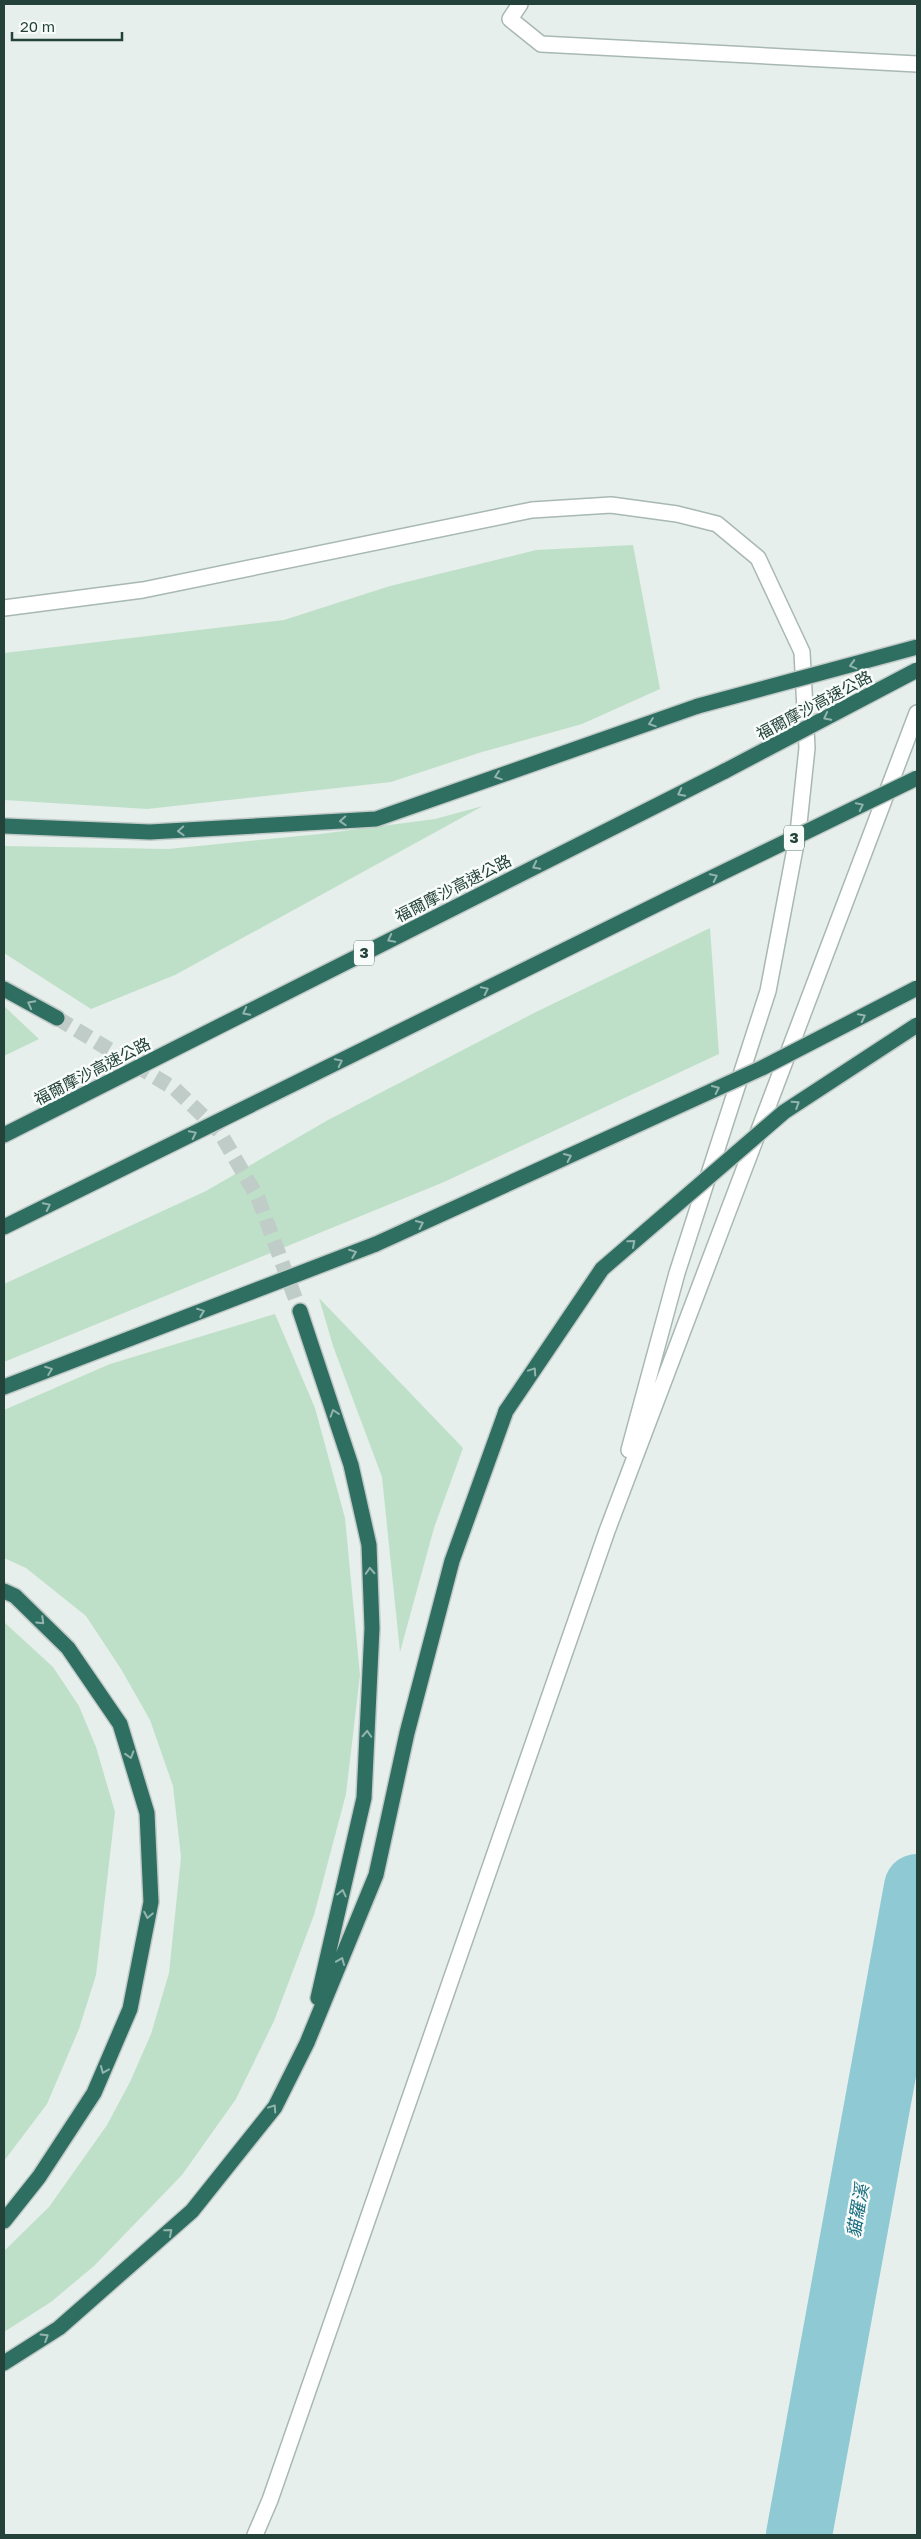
<svg xmlns="http://www.w3.org/2000/svg" width="921" height="2539" viewBox="0 0 921 2539" font-family="'Golos Text','Noto Sans TC',sans-serif">
	<style>
		.grass { fill: #bfe0c8 }
		.lines { fill: none; stroke-linecap: round; stroke-linejoin: round }
		.river { stroke: #8ec9d4; stroke-width: 66 }
		.motorway-tunnel { stroke: #bfccc8; stroke-width: 15; stroke-dasharray: 15 8; stroke-linecap: butt }
		.service-casing { stroke: #a8b8b2; stroke-width: 18 }
		.minor-casing { stroke: #a8b8b2; stroke-width: 18 }
		.motorway-casing { stroke: #c2cac8; stroke-width: 18 }
		.service { stroke: #fff; stroke-width: 15 }
		.minor { stroke: #fff; stroke-width: 15 }
		.motorway { stroke: #2f6f62; stroke-width: 15 }
		.motorway-bridge-casing { stroke: #c2cac8; stroke-width: 18; stroke-linecap: butt }
		.motorway-bridge { stroke: #2f6f62; stroke-width: 15 }
		.oneway { stroke: #93b5ae }
		.labels { text-anchor: middle; stroke-width: 5; stroke-linejoin: round; paint-order: stroke }
		.shield { fill: #f7fbf9; stroke: #637a73; stroke-width: 1 }
		.shield-label { font-size: 15px; font-weight: bold; fill: #24423a }
		.street-label { font-size: 16px; fill: #24423a; stroke: #f7fbf9 }
		.water-label { font-size: 18px; font-style: italic; fill: #1c6f80; stroke: #f7fbf9 }
	</style>
	<rect width="100%" height="100%" fill="#e6efeb"/>
	<path class="grass" d="M 633,545 L 660,689 L 582,724 L 482,752 L 391,782 L 147,809 L 4,800 L 4,653 L 284,620 L 390,586 L 536,550 Z
		M 483,806 L 175,975 L 91,1009 L 4,953 L 4,846 L 168,849 L 320,834 L 435,819 Z
		M 710,928 L 719,1054 L 444,1182 L 4,1362 L 4,1284 L 206,1191 L 328,1120 L 536,1012 Z
		M 4,1006 L 39,1039 L 4,1056 Z
		M 319,1298 L 463,1448 L 434,1528 L 400,1652 L 382,1477 L 333,1346 Z
		M 275,1314 L 315,1408 L 345,1518 L 360,1675 L 346,1794 L 314,1915 L 274,2021 L 236,2099 L 182,2175 L 94,2266 L 51,2302 L 4,2332 L 4,2251 L 49,2207 L 107,2125 L 130,2082 L 151,2034 L 169,1973 L 181,1857 L 173,1786 L 150,1720 L 121,1669 L 86,1616 L 26,1568 L 4,1558 L 4,1410 L 110,1364 Z
		M 4,1622 L 53,1667 L 79,1706 L 96,1747 L 115,1812 L 96,1975 L 79,2029 L 47,2104 L 4,2161 Z"/>
	<g class="lines">
		<path class="river" d="M 799,2535 L 917,1887"/>
		<path class="motorway-tunnel" d="M 57,1018 L 175,1089 L 219,1131 L 258,1198 L 300,1311"/>
		<defs>
			<path id="service" d="M 520,4 L 510,19 L 541,44 L 917,64"/>
			<path id="minor" d="M 4,608 L 143,590 L 532,510 L 611,505 L 677,514 L 717,524 L 758,558 L 802,652 L 807,748 L 798,833 L 768,991 L 677,1273 L 629,1450
				M 255,2535 L 270,2500 L 607,1531 L 917,713"/>
			<path id="motorway" d="M 4,826 L 150,832 L 376,819 L 698,706
				M 4,989 L 57,1018
				M 4,1135 L 725,771
				M 4,1227 L 670,898
				M 300,1311 L 351,1465 L 369,1545 L 372,1628 L 364,1798 L 318,1998
				M 4,1387 L 376,1244
				M 4,1591 L 15,1596 L 68,1648 L 120,1724 L 147,1813 L 151,1902 L 130,2009 L 94,2093 L 39,2177 L 4,2221
				M 4,2363 L 59,2328 L 192,2211 L 275,2107 L 307,2043 L 376,1875 L 407,1733 L 452,1561 L 506,1411"/>
		</defs>
		<use href="#service" class="service-casing"/>
		<use href="#minor" class="minor-casing"/>
		<use href="#motorway" class="motorway-casing"/>
		<use href="#service" class="service"/>
		<use href="#minor" class="minor"/>
		<use href="#motorway" class="motorway"/>
		<defs>
			<path id="motorway-bridge" d="M 698,706 L 917,647
				M 725,771 L 917,670
				M 670,898 L 917,778
				M 376,1244 L 762,1068 L 917,988
				M 506,1411 L 602,1269 L 784,1112 L 917,1025"/>
		</defs>
		<use href="#motorway-bridge" class="motorway-bridge-casing"/>
		<use href="#motorway-bridge" class="motorway-bridge"/>
	</g>
	<defs><path id="oneway-chevron" d="M-2-3.5L2.5 0L-2 3.5" fill="none" stroke-width="1.6" stroke-linecap="round" stroke-linejoin="round" transform="scale(1.25)"/></defs>
	<g class="oneway">
		<use href="#oneway-chevron" transform="translate(853 665) rotate(165)"/>
		<use href="#oneway-chevron" transform="translate(827 717) rotate(152)"/>
		<use href="#oneway-chevron" transform="translate(652 723) rotate(161)"/>
		<use href="#oneway-chevron" transform="translate(498 776) rotate(161)"/>
		<use href="#oneway-chevron" transform="translate(681 793) rotate(153)"/>
		<use href="#oneway-chevron" transform="translate(860 806) rotate(-26)"/>
		<use href="#oneway-chevron" transform="translate(343 821) rotate(177)"/>
		<use href="#oneway-chevron" transform="translate(181 831) rotate(177)"/>
		<use href="#oneway-chevron" transform="translate(536 866) rotate(153)"/>
		<use href="#oneway-chevron" transform="translate(714 877) rotate(-26)"/>
		<use href="#oneway-chevron" transform="translate(391 939) rotate(153)"/>
		<use href="#oneway-chevron" transform="translate(485 990) rotate(-26)"/>
		<use href="#oneway-chevron" transform="translate(31 1004) rotate(-152)"/>
		<use href="#oneway-chevron" transform="translate(246 1012) rotate(153)"/>
		<use href="#oneway-chevron" transform="translate(862 1017) rotate(-27)"/>
		<use href="#oneway-chevron" transform="translate(339 1062) rotate(-26)"/>
		<use href="#oneway-chevron" transform="translate(716 1089) rotate(-25)"/>
		<use href="#oneway-chevron" transform="translate(796 1104) rotate(-33)"/>
		<use href="#oneway-chevron" transform="translate(193 1134) rotate(-26)"/>
		<use href="#oneway-chevron" transform="translate(568 1157) rotate(-25)"/>
		<use href="#oneway-chevron" transform="translate(47 1206) rotate(-26)"/>
		<use href="#oneway-chevron" transform="translate(420 1224) rotate(-25)"/>
		<use href="#oneway-chevron" transform="translate(632 1243) rotate(-41)"/>
		<use href="#oneway-chevron" transform="translate(353 1253) rotate(-21)"/>
		<use href="#oneway-chevron" transform="translate(201 1312) rotate(-21)"/>
		<use href="#oneway-chevron" transform="translate(49 1370) rotate(-21)"/>
		<use href="#oneway-chevron" transform="translate(533 1371) rotate(-56)"/>
		<use href="#oneway-chevron" transform="translate(334 1413) rotate(-108)"/>
		<use href="#oneway-chevron" transform="translate(370 1571) rotate(-93)"/>
		<use href="#oneway-chevron" transform="translate(41 1621) rotate(44)"/>
		<use href="#oneway-chevron" transform="translate(367 1734) rotate(-87)"/>
		<use href="#oneway-chevron" transform="translate(130 1755) rotate(73)"/>
		<use href="#oneway-chevron" transform="translate(342 1893) rotate(-77)"/>
		<use href="#oneway-chevron" transform="translate(148 1915) rotate(101)"/>
		<use href="#oneway-chevron" transform="translate(341 1961) rotate(-68)"/>
		<use href="#oneway-chevron" transform="translate(104 2070) rotate(113)"/>
		<use href="#oneway-chevron" transform="translate(273 2108) rotate(-56)"/>
		<use href="#oneway-chevron" transform="translate(169 2232) rotate(-41)"/>
		<use href="#oneway-chevron" transform="translate(45 2337) rotate(-32)"/>
	</g>
	<g class="labels">
		<g class="shield">
			<rect x="784" y="825.5" width="20" height="25" rx="4"/>
			<rect x="354" y="940.5" width="20" height="25" rx="4"/>
		</g>
		<g class="shield-label">
			<text x="794" y="843">3</text>
			<text x="364" y="958">3</text>
		</g>
		<g class="street-label">
			<text transform="translate(814 705) rotate(-28)" y="6">福爾摩沙高速公路</text>
			<text transform="translate(453 888) rotate(-27)" y="6">福爾摩沙高速公路</text>
			<text transform="translate(92 1071) rotate(-27)" y="6">福爾摩沙高速公路</text>
		</g>
		<g class="water-label">
			<text transform="translate(858 2211) rotate(-80)" y="6">貓羅溪</text>
		</g>
	</g>
	<rect width="921" height="2539" fill="none" stroke="#24423a" stroke-width="10"/>
	<path d="M12 32v8h110v-8" fill="none" stroke="#24423a" stroke-width="2.5"/>
	<text x="20" y="32" font-size="15" fill="#24423a" stroke="#f7fbf9" stroke-width="4" paint-order="stroke">20 m</text>
</svg>
